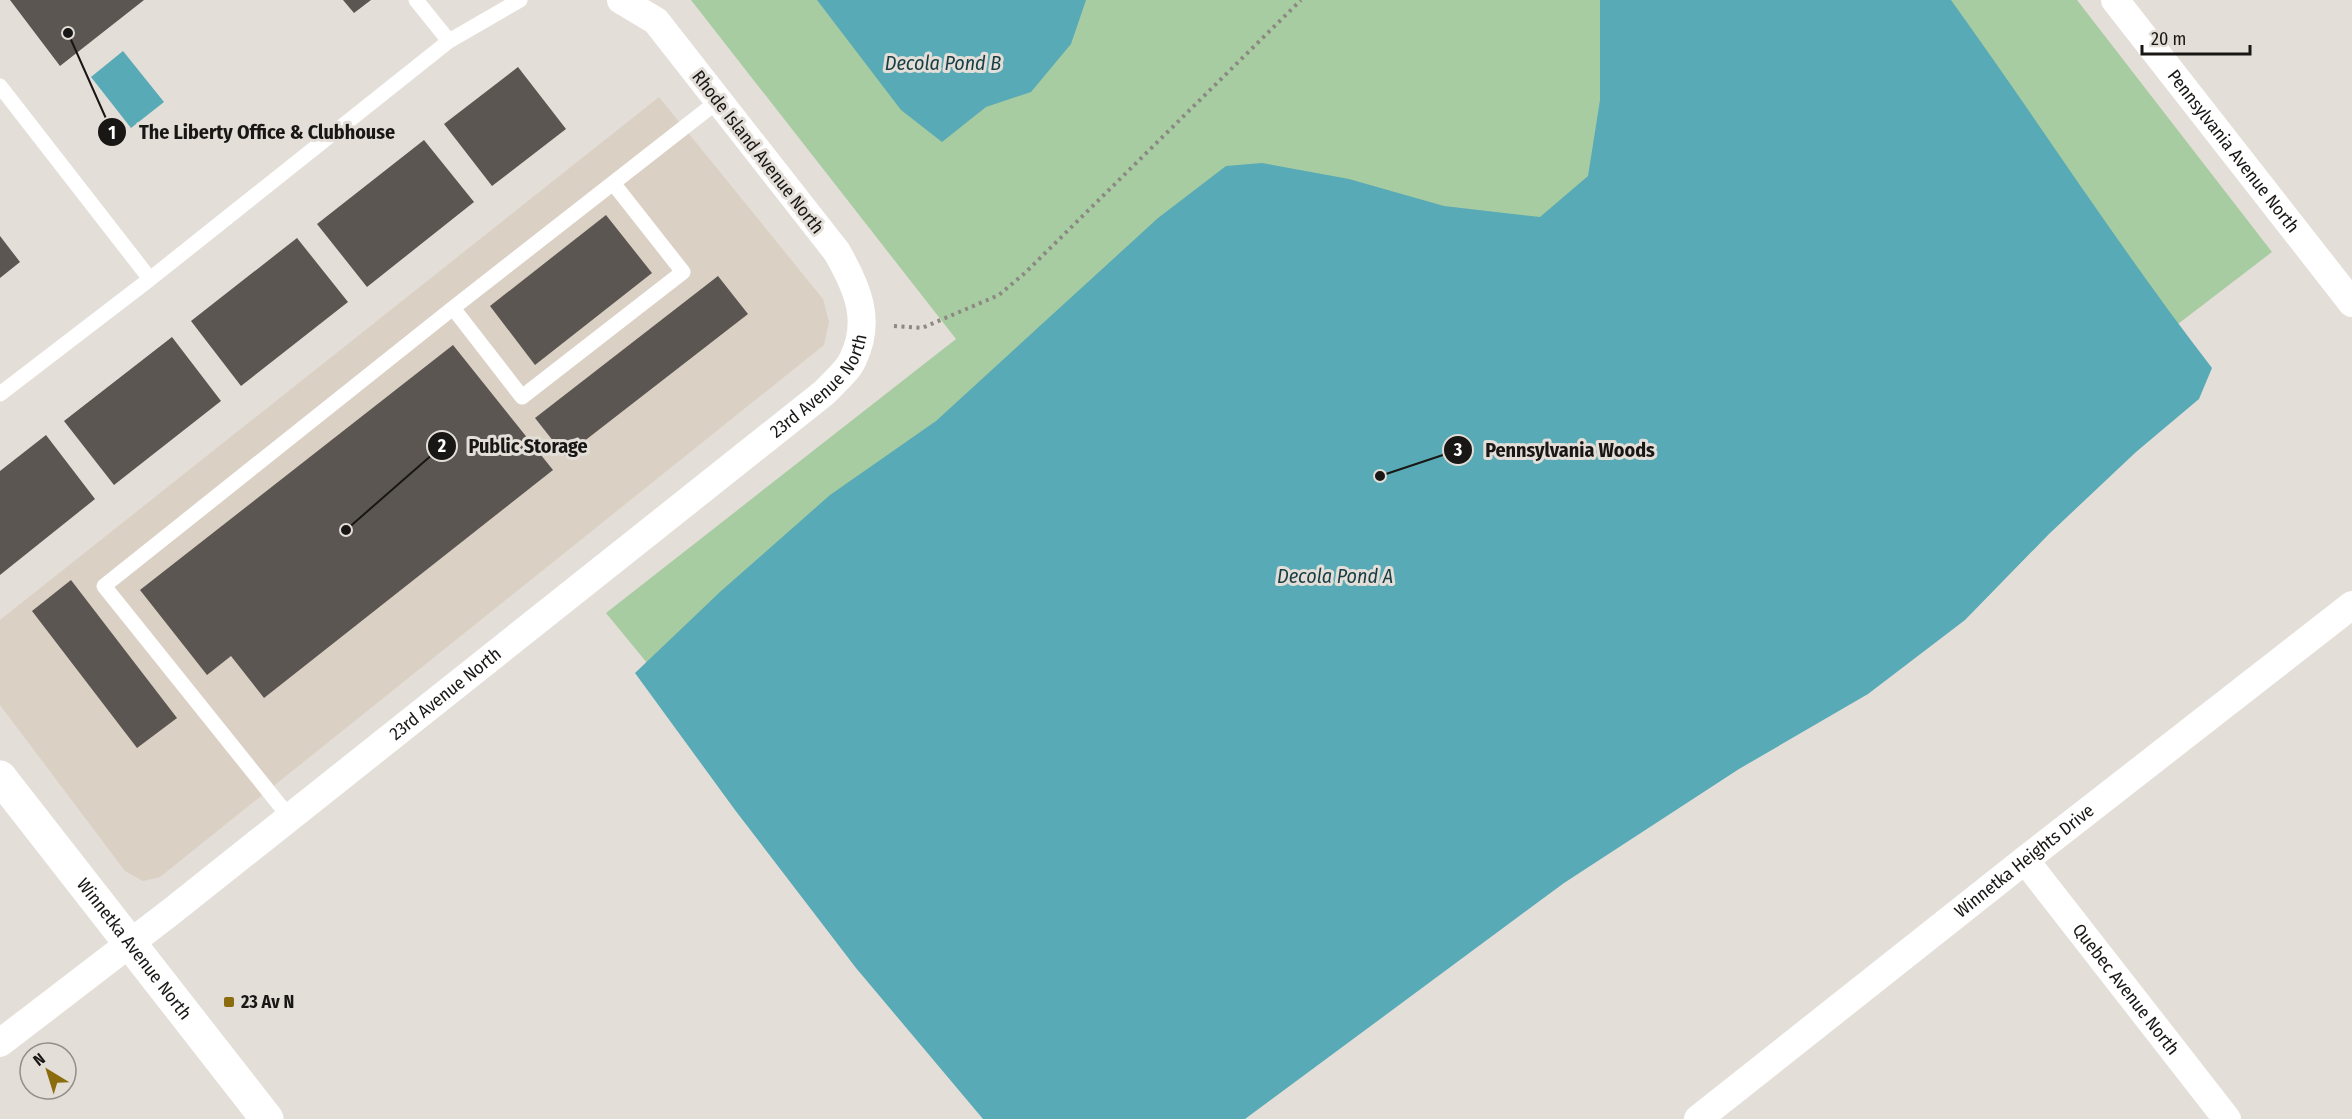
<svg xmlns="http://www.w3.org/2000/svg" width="2352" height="1119" viewBox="0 0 2352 1119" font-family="'Fira Sans Condensed',sans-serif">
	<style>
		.built { fill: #dbd0c4 }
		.green { fill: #a8cca1 }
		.water { fill: #58aab6 }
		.building { fill: #5b5651 }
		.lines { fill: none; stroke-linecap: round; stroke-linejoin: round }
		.path { stroke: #8c8884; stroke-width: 4; stroke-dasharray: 3 4.5; stroke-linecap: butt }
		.lane { stroke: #fff; stroke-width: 15 }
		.street { stroke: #fff; stroke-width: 28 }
		.secondary { stroke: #fff; stroke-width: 33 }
		.poi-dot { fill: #8b6c0e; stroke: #e4ded8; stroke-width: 2 }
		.labels { text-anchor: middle; stroke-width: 6; stroke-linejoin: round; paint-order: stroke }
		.street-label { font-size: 18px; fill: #191715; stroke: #e4ded8 }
		.poi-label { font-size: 18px; font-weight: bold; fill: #191715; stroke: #e4ded8; text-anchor: start }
		.water-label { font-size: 20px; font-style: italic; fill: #173e44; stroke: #e4ded8 }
		.leader { fill: none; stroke: #191715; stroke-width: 2 }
		.callout-dot { fill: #191715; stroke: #e4ded8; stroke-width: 2 }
		.mark-label { font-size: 18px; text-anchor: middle; font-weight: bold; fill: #fff }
		.callout-label { font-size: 20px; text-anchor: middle; font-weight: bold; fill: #191715; stroke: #e4ded8; stroke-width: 6; stroke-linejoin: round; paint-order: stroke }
	</style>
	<rect width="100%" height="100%" fill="#e4ded8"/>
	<path class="built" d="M 659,97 L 823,299 L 829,322 L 824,345 L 160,877 L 143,881 L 125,871 L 0,705 L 0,620 Z"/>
	<path class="green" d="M 691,0 L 2077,0 L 2272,252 L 1140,1119 L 1022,1119 L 606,613 L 956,339 Z"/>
	<path class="water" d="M 817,0 L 1086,0 L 1071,44 L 1031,92 L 986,107 L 942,142 L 901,110 Z
		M 1600,0 L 1951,0 C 2039,122 2120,249 2212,368 L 2199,399 L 2136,452 L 2049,534 L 1965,620 L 1868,694 L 1739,769 L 1564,883 L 1245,1119 L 983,1119 L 856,968 L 735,810 L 635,673 L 721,591 L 830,495 L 936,421 L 1158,218 L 1226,166 L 1262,163 L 1349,179 L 1444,206 L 1540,217 L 1588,176 L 1600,100 Z
		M 123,51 L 164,102 L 131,128 L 91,77 Z"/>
	<path class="building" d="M 10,0 L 144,0 L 60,66 Z
		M 343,0 L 371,0 L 354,13 Z
		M 518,67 L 566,129 L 492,186 L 444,124 Z
		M 424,140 L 474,202 L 367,287 L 317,224 Z
		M 606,215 L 652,273 L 535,365 L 490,306 Z
		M 0,236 L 20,262 L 0,278 Z
		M 297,238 L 348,302 L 241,386 L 191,321 Z
		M 718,276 L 748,314 L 565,456 L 535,418 Z
		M 172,337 L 221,401 L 114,485 L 64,421 Z
		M 453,345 L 553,470 L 264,698 L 231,656 L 207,675 L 140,590 Z
		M 46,435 L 95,499 L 0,575 L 0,471 Z
		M 71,580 L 177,718 L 137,748 L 32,611 Z"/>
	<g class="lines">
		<path class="path" d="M 894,326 L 922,328 L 999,295 L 1026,272 L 1301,0"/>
		<path class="lane" d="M 416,0 L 449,41
			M 0,86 L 150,279 L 449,41 L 520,0
			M 453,308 L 522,397 L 683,272 L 613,183
			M 0,394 L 150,279
			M 290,818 L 104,586 L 453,308 L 718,101"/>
		<g class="street">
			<path id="s1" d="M 2115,0 L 2352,303"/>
			<path id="s2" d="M 2025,860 L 2227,1119"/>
			<path id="s3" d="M 0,1043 L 172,911 L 825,392 C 834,382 848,371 853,359 C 872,320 857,287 837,252 L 656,21 L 621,0"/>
			<path id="s4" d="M 1698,1119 L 2025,860 L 2352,605"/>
		</g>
		<path class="secondary" id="s5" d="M 0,777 L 267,1119"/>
	</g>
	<rect class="poi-dot" x="223" y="996" width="12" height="12" rx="3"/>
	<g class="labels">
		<g class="street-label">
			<text dy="6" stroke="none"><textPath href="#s1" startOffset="192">Pennsylvania Avenue North</textPath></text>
			<text transform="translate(758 152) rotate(52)" y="6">Rhode Island Avenue North</text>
			<text dy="6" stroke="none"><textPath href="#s3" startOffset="1052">23rd Avenue North</textPath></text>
			<text dy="6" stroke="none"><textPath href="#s3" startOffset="566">23rd Avenue North</textPath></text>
			<text dy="6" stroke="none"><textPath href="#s4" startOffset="416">Winnetka Heights Drive</textPath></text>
			<text dy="6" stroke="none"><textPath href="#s5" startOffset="218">Winnetka Avenue North</textPath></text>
			<text dy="6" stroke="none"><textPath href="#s2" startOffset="164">Quebec Avenue North</textPath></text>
		</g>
		<g class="poi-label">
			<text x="241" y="1008">23 Av N</text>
		</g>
		<g class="water-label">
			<text x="943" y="70">Decola Pond B</text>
			<text x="1335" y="583">Decola Pond A</text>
		</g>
	</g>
	<path class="leader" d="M68 33L112 132M346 530L442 446M1380 476L1458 450"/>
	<g class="callout-dot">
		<circle cx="68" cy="33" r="6"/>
		<circle cx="346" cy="530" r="6"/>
		<circle cx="1380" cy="476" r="6"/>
		<circle cx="112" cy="132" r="15"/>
		<circle cx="442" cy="446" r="15"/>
		<circle cx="1458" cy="450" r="15"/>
	</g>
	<g class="mark-label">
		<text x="112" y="139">1</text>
		<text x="442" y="452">2</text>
		<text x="1458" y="456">3</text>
	</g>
	<g class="callout-label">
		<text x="267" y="139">The Liberty Office &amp; Clubhouse</text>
		<text x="528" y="453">Public Storage</text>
		<text x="1570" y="457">Pennsylvania Woods</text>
	</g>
	<g transform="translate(48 1071) rotate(322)"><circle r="28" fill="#e4ded8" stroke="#938e8a" stroke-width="1.5"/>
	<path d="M0-4.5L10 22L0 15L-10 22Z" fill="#8b6c0e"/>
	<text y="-9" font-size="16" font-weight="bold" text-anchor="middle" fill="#191715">N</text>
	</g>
	<path d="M2142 45v9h108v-9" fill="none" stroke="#191715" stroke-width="3"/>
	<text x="2151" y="45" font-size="18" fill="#191715" stroke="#e4ded8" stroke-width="4.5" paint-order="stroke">20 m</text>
</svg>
